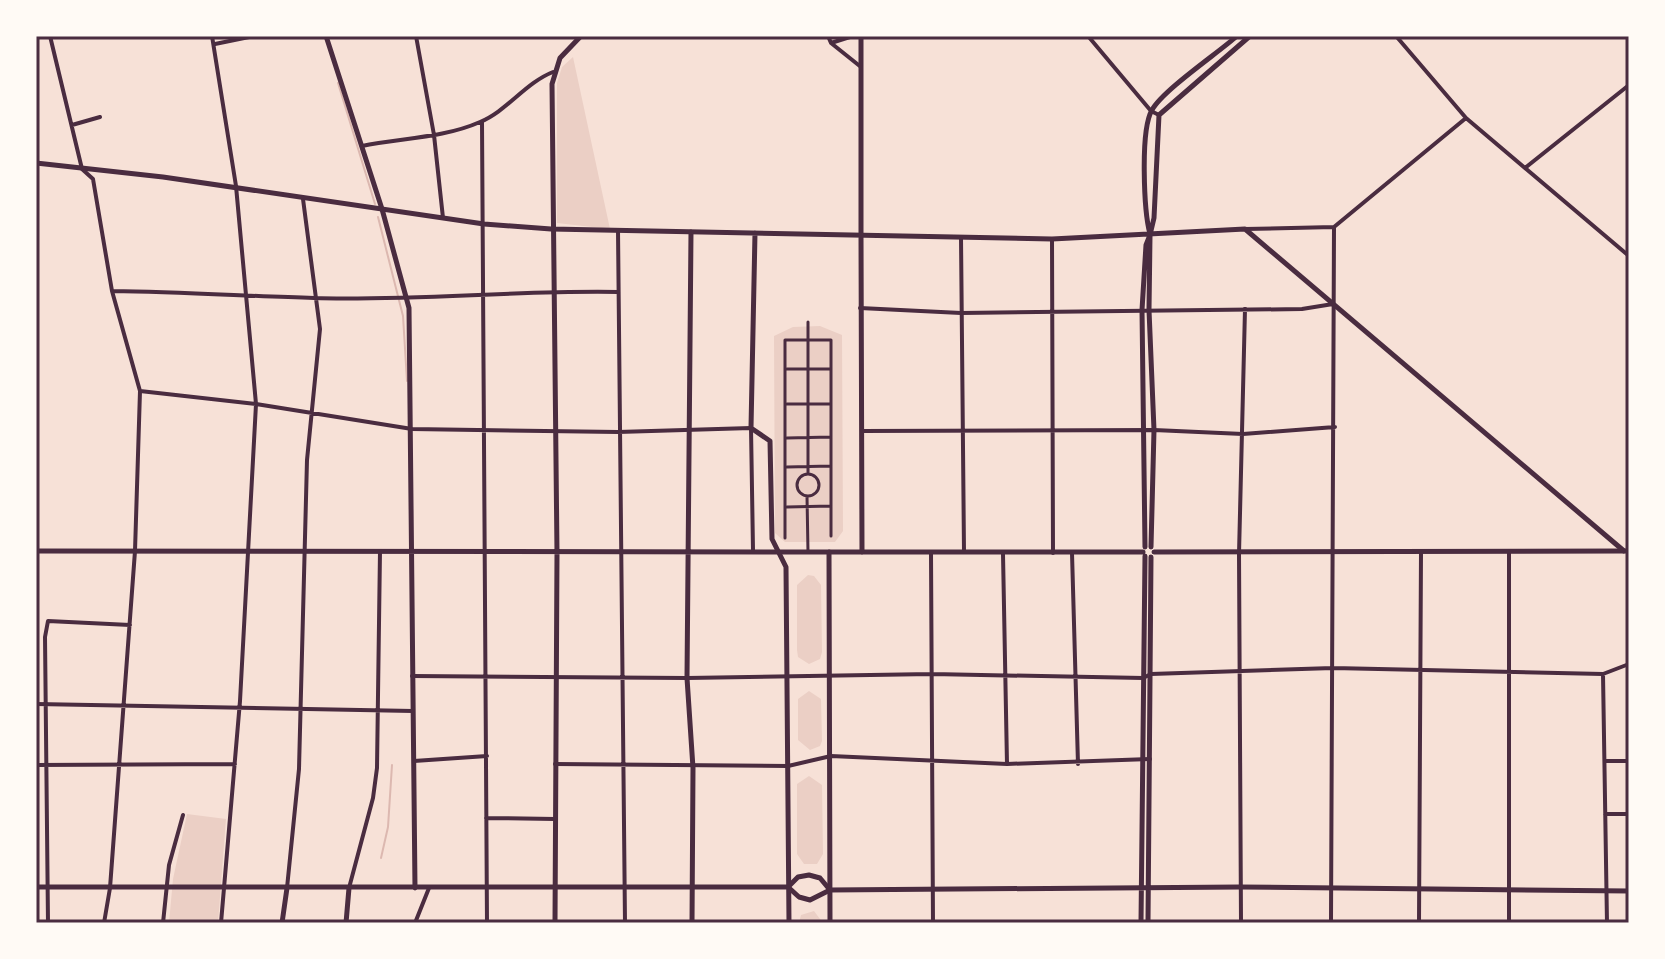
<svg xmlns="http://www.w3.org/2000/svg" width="1665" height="959" viewBox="0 0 1665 959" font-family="'DejaVu Sans',sans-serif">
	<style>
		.green { fill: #ebcfc5 }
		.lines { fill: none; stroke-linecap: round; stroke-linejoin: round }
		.stream { stroke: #dcb8b0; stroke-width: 2 }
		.pedestrian { stroke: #4a2c40; stroke-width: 3 }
		.minor { stroke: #4a2c40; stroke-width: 4 }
		.tertiary { stroke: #4a2c40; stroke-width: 5 }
		.secondary { stroke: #4a2c40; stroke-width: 5 }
		.neatline { fill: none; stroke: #4a2c40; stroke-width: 3 }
	</style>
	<rect width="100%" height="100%" fill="#f7e1d7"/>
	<path class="green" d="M 573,57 L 610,229 L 557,223 L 557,83 L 562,67 Z
		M 820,326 L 842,335 L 843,531 L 835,542 L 785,542 L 775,533 L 774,336 L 793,327 Z
		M 808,575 L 814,576 L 821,585 L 822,652 L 820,659 L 809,664 L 798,657 L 797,650 L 797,585 Z
		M 809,691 L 821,699 L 822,741 L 820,746 L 810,750 L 798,740 L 798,699 Z
		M 809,776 L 822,785 L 823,854 L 817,864 L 804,864 L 797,854 L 797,784 Z
		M 187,814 L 226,819 L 218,923 L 169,923 L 173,879 Z
		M 814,911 L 823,923 L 799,923 L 801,915 Z"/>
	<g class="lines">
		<path class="stream" d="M 338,83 L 375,204
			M 378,217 L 403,316 L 407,381
			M 381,858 L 388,827 L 392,765"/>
		<path class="pedestrian" d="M 808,322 L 808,474
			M 787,369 L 831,369
			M 787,404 L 831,404
			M 787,438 L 831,437
			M 787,467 L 831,466
			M797 485a11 11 0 1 1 22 0a11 11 0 1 1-22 0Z
			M 807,496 L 808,552
			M 787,507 L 831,506
			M 785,538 L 785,340 L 831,340 L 831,536"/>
		<path class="minor" d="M 50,36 L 82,169 L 93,179 L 112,291 L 140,391 L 135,551 L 110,888 L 104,923
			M 212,36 L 236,186 L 256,404 L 240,701 L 221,923
			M 416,36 L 434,135 L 443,218
			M 828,36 L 831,43 L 861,67
			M 1088,36 L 1151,111 L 1159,115
			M 1396,36 L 1466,118 L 1629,256
			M 831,43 L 853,36
			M 215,44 L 254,36
			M 482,122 L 487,923
			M 72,125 L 100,117
			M 362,146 C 401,138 444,138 480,122 C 507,111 525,83 553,72
			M 1525,168 L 1629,85
			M 1334,227 L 1466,118
			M 1245,229 L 1334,227
			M 618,230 L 625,923
			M 961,237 L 964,552
			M 1052,239 L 1053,553
			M 113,291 C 180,292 247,296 314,298 C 415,301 517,290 618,292
			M 860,308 L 961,313 L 1302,309 L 1333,304
			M 140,391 L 256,404 L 412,429 L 618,432 L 751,428 L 753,550
			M 862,431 L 1154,430 L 1243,434 L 1335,427
			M 931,553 L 933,923
			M 1072,553 L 1078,764
			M 1003,554 L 1007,764
			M 1603,674 L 1607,923
			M 412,676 L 687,678 L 932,674 L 1143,678 L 1151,674 L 1333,668 L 1603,674 L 1629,664
			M 36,704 L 413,711
			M 414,761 L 487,756
			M 1605,761 L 1629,761
			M 555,764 L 788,766 L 831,756 L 1007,764 L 1150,759
			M 36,765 L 235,764
			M 1605,814 L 1629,814
			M 486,818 L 555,819
			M 287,888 L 299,769 L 307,460 L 320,329 L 303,199
			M 349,888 L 373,798 L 377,768 L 380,551
			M 48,923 L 45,637 L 48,621 L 130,625
			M 163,923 L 169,865 L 183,815
			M 415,923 L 429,888
			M 1241,923 L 1239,554 L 1245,309
			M 1331,923 L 1334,227
			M 1419,923 L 1421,552
			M 1509,923 L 1509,553"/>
		<path class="tertiary" d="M 326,36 L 382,209 L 409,308 L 415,888
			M 861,36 L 861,236
			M 691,232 L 687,678 L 693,768 L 692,923
			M 1150,236 L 1149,310 L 1154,430 L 1151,547
			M 1145,547 L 1142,310 L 1146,245 L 1150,235
			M 36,551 L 837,552
			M 834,552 L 1143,552
			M 1154,552 L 1624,551
			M 809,875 L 820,878 L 830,890 L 810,900 L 799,897 L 788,887 L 798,877 Z
			M 36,887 L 788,887
			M 830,890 L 1240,887 L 1629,891
			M 282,923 L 287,888
			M 346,923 L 349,888
			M 555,923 L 557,553 L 552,84 L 560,58 L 581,36
			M 1141,923 L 1145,556
			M 1148,923 L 1151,557"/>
		<path class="secondary" d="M 36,163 L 163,177 L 484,224 L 551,229 L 1052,239 L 1245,229 L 1624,551 L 1629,551
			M 755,233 L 751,428 L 770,441 L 772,539 L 786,567 L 789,923
			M 1150,234 C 1144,212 1140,130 1152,110 C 1163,90 1218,53 1237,36
			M 1150,235 L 1154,218 L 1159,115 L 1250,36
			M 861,236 L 862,552
			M 829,552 L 830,923"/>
	</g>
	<rect width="1665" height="959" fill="none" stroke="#fffaf5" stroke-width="76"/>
	<rect x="38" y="38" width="1589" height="883" class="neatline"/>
</svg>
